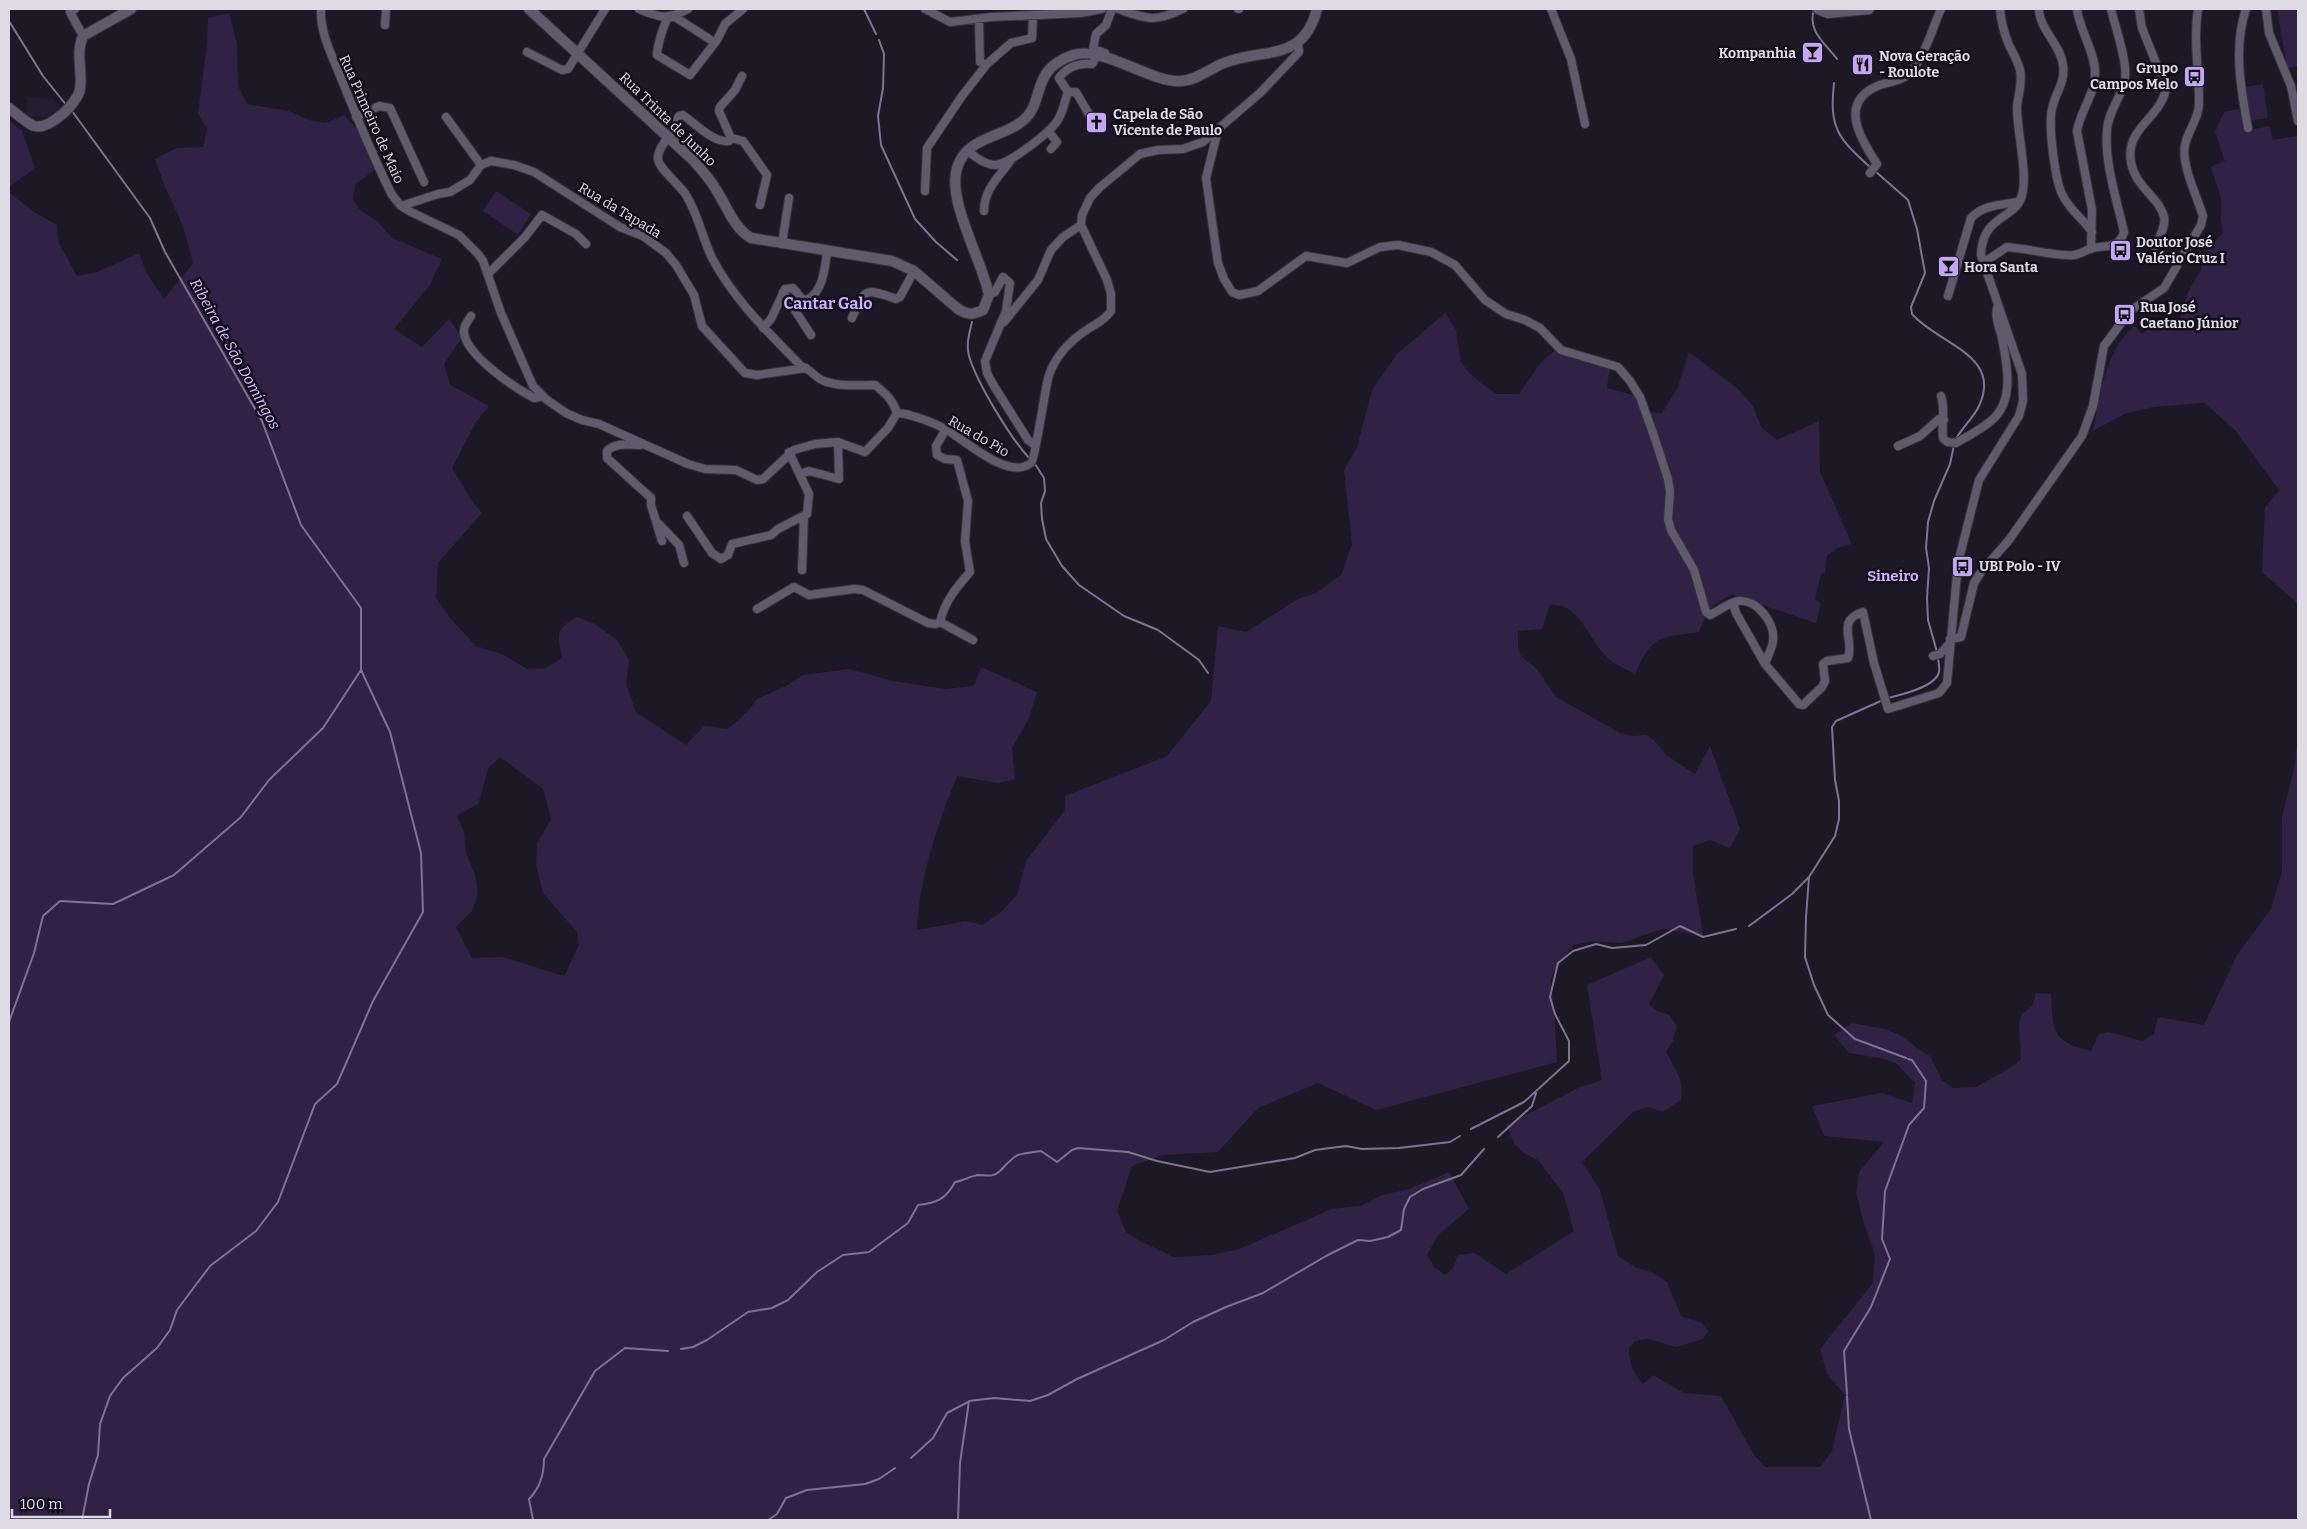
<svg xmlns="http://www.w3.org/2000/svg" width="2307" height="1529" viewBox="0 0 2307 1529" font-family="Bitter,serif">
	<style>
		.built { fill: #241c30 }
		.green { fill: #302244; fill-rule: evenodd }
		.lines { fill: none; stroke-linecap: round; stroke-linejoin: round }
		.stream { stroke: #7e7391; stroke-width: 2 }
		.minor-casing { stroke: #37333e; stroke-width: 10 }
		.tertiary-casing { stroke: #37333e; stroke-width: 12 }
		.minor { stroke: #605a6c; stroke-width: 8 }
		.tertiary { stroke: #605a6c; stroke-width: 10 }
		.labels { text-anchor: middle; stroke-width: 5; stroke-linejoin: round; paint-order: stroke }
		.poi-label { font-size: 14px; font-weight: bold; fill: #dedbe5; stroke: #140f1d; text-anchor: start }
		.street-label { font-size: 14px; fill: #dedbe5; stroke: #140f1d }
		.water-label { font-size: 15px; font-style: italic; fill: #d5bdff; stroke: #140f1d }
		.neighbourhood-label { font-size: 15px; font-weight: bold; fill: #cab0f6; stroke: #140f1d }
		.quarter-label { font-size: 16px; font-weight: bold; fill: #cab0f6; stroke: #140f1d }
	</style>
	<rect width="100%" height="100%" fill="#1d1826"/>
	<path class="built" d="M 27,97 L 53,98 L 63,111 L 50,121 L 47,117 L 26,116 Z"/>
	<path class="green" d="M 2277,9 L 2298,9 L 2298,66 L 2287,68 Z
		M 229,13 L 237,44 L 238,86 L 247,104 L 289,111 L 312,121 L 326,123 L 344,115 L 357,129 L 374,170 L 355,185 L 353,199 L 359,209 L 378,222 L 392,238 L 442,259 L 430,285 L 394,329 L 422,347 L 449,319 L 462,338 L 444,364 L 450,385 L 489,406 L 476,422 L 452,468 L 472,501 L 482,513 L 438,563 L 436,598 L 449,617 L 476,646 L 502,654 L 527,669 L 546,668 L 562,658 C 558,634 554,630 577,617 L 595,624 L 617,640 L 629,660 L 626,684 L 636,712 L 686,745 L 704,726 L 728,729 L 747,712 L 757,699 L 788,685 L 803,675 L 849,669 L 893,681 L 945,689 L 972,686 L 975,684 L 981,667 L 1037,692 L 1029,718 L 1012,748 L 1015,779 L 998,783 L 957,776 C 938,825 919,877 917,930 L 966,921 L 982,925 L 1000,913 L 1017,895 L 1026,861 L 1065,810 L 1065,796 L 1167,756 L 1211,701 L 1218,626 L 1246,632 L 1298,599 L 1316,593 L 1341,575 L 1352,544 L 1344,470 L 1357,447 L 1372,390 L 1397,354 L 1445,313 L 1456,330 L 1461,362 L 1470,374 L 1496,394 L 1519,394 L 1541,362 L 1559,347 L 1610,367 L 1607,388 L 1636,396 L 1648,412 L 1662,413 L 1678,387 L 1689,352 L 1737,388 L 1753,406 L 1761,427 L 1777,440 L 1819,421 L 1820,472 L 1852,544 L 1837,548 L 1827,556 L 1825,572 L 1821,574 L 1815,599 L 1821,604 L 1816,623 L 1732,595 C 1710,605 1708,611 1699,632 C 1658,638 1653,635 1635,674 C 1624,668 1613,664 1605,655 C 1588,638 1578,601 1550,605 L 1542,629 L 1518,631 L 1518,647 L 1521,656 L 1536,668 L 1556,697 L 1620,733 L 1633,736 L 1646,735 L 1654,740 L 1666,755 L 1695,774 L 1710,746 L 1740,829 L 1730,848 L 1710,840 L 1693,846 L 1693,874 L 1703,935 L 1661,929 L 1622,943 L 1592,941 L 1574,945 L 1558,963 L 1550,980 L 1554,1009 L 1557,1062 L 1376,1110 L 1318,1083 L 1258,1108 L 1218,1152 L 1163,1155 L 1132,1166 L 1117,1211 L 1126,1232 L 1138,1240 L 1174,1257 L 1212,1255 L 1239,1249 L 1332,1209 L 1361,1206 L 1382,1195 L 1409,1189 L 1449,1172 L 1469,1209 L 1438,1235 L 1427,1255 L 1434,1267 L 1445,1275 L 1453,1268 L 1458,1255 L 1475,1253 L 1506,1274 L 1574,1231 L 1563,1193 L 1538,1160 L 1525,1154 L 1515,1145 L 1506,1125 L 1578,1088 L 1602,1080 L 1587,985 L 1651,957 L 1664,975 L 1649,1004 L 1657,1011 L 1669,1015 L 1677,1026 L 1673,1041 L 1666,1051 C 1675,1071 1684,1077 1681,1100 L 1663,1112 L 1648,1107 L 1633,1112 L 1582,1162 L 1600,1190 L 1618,1256 L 1635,1267 L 1654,1273 L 1667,1282 L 1681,1316 L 1702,1323 L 1708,1331 L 1703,1339 L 1676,1347 L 1648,1339 L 1635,1341 L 1629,1348 C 1629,1363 1633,1372 1643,1384 L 1653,1375 L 1684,1393 L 1721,1396 L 1754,1455 L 1765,1467 L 1820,1467 L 1832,1451 L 1845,1395 L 1827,1374 L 1820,1349 L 1873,1283 L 1875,1254 L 1863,1220 L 1856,1193 L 1859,1172 L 1884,1142 L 1824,1136 L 1812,1106 L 1882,1093 L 1912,1103 L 1915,1083 L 1896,1063 L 1880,1058 L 1849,1053 L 1834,1035 L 1852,1023 L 1885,1029 L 1904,1037 L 1918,1049 L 1930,1056 L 1942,1080 L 1953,1088 L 1976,1087 L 2015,1065 L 2021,1059 L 2019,1023 L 2022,1014 L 2032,1006 L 2036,993 L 2051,994 C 2053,1030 2051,1042 2091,1051 L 2099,1034 L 2109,1032 L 2142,1041 L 2154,1034 L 2158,1017 L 2204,1025 L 2237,955 L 2271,909 L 2282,871 L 2282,817 L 2295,765 L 2298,736 L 2298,1520 L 9,1520 L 9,192 L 34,212 L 57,225 L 59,243 L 77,276 L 97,272 L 139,253 L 146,272 L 164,299 L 193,263 L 183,226 L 165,187 L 155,159 L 177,148 L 203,147 L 207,129 L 198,113 L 207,44 L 208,18 ZM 500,757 L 543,789 L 551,819 L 537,844 L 536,866 L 543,893 L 577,932 L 579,945 L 564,976 L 503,957 L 472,958 L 456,927 L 472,911 L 478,894 L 475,875 L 466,853 L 464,833 L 457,815 L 478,804 L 489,767 Z
		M 2263,84 L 2268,118 L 2249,121 L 2244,87 Z
		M 2239,109 L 2246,131 L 2269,126 L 2273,140 L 2298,136 L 2298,604 L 2262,572 L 2265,508 L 2279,490 L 2235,430 L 2204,403 L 2153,407 L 2124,414 L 2093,431 C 2101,393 2104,353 2134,326 L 2142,334 L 2155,323 L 2168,318 L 2173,322 L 2180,319 L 2187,294 L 2201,269 L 2205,252 L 2223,233 L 2221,220 L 2221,198 L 2211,167 L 2225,161 L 2215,132 L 2224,112 Z
		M 9,120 L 22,131 L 35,168 L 9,187 Z
		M 496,191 L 531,214 L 518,235 L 483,211 Z"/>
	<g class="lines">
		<path class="stream" d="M 864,9 L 876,34
			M 1814,10 C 1807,31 1825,43 1837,59
			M 9,21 L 43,76 L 67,106
			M 879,40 L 884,54 L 883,88 L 878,116 L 881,145 L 915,219 L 936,242 L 957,260
			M 1834,83 C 1829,129 1838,138 1871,168
			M 1875,171 L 1908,200 L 1917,229 L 1925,273 L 1911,307 L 1912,314 C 1938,344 2003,355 1979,406 C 1973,419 1961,428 1955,441
			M 972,322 C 969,334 966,345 969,356 C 977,383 1011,439 1030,459
			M 1035,464 L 1044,478 L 1045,491 L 1041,503 L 1042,519 L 1046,539 L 1062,566 L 1079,585 L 1124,616 L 1158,630 L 1199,660 L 1208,673
			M 1937,652 L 1928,620 L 1927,598 L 1929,568 L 1926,548 L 1928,522 L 1934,501 L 1950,464 L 1954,445
			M 1888,698 C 1900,695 1936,687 1939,672 C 1940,668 1938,661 1938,656
			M 1883,700 L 1836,721 L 1832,727 L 1835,780 L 1839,801 L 1839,819 L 1835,836 L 1809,877 L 1806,917 L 1805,957 L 1814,985 L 1828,1015 L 1855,1039 L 1906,1058
			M 1749,926 L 1792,894 L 1809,877
			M 9,1022 L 34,953 L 43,916 L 60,901 L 113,904 L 174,875 L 241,817 L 269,780 L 323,728 L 361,670 L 361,608 L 301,525 L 262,421 L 165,252 L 150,218 L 72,111
			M 1471,1129 L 1524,1102 L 1569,1061 L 1569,1041 L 1555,1014 L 1550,997 L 1558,963 L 1573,951 L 1596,944 L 1612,948 L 1646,945 L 1680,926 L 1703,937 L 1736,929
			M 1498,1137 L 1532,1106 L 1536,1093
			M 681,1349 L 693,1347 L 707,1340 L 748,1312 L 772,1308 L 788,1300 L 817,1272 L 843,1255 L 869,1252 L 908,1223 L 918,1205 C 937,1203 946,1199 955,1182 C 963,1181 970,1176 978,1175 C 986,1175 993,1178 1000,1171 C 1017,1153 1015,1154 1041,1151 L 1057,1162 L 1072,1150 L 1078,1148 L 1128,1152 L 1157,1161 L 1210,1172 L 1295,1158 L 1315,1150 L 1346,1146 L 1362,1149 L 1399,1148 L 1450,1142 L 1460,1136
			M 1847,1394 L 1844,1351 L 1871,1307 L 1890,1259 L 1882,1239 L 1885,1191 L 1909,1125 L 1924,1108 L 1926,1081 L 1912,1060 L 1908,1059
			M 1847,1396 L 1849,1429 L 1871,1520
			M 911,1458 L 933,1438 L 947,1413 L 968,1402
			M 82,1520 L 89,1484 L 98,1455 L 100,1424 L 110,1396 L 123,1378 L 157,1348 L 170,1330 L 177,1310 L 210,1266 L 256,1231 L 278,1202 L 315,1104 L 337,1084 L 373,1001 L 423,912 L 421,853 L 390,732 L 361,670
			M 533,1520 L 529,1499 C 540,1488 544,1475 544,1459 L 595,1371 L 625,1348 L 668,1351
			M 768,1520 L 777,1514 L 786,1498 L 807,1490 L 865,1484 L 879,1479 L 895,1468
			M 958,1520 L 960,1463 L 969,1401 L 994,1398 L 1030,1401 L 1048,1395 L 1077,1379 L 1164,1340 L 1193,1322 L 1226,1307 L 1263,1293 L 1326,1256 L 1358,1240 L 1370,1241 L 1388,1237 L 1401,1230 L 1404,1209 L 1410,1197 L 1423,1189 L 1461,1175 L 1484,1149"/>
		<defs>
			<path id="minor" d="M 75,9 L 70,12 L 83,36
				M 321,9 C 320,34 332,55 341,78 C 357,118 373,157 392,195 L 401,206 L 411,212 L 459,235 L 478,254 L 483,261 L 501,313 L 533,386 L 547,400 L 566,413 L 582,420 L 599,424 L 688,464 L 705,469 L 736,470 L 757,480 L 763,479 L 794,450 L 815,444 L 838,442 L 865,452 L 888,428 L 897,413 C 893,400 885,393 875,385 C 859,385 840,387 824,381 C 815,378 811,369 801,366 C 769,333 734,300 712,258 C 702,237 698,214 686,195 C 680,185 659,169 658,159 C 657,148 669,138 674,129 C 677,125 676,120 679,116 L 683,115 C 696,124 713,143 729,141 L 731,138 L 719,111 L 720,107 L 735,90 L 742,76
				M 639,9 C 660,18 667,20 688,9
				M 925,9 L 950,22 L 991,17 L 1080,13 L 1102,9
				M 1118,9 C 1147,19 1153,23 1183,9
				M 1238,9 L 1239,9
				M 1551,9 L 1571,59 L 1585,124
				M 2039,9 C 2039,29 2061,45 2063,65 C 2066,82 2055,93 2052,109 C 2048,125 2055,182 2063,196 C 2070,210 2083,219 2092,232
				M 2077,9 C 2079,29 2095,52 2095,72 C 2096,93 2080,111 2077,131 L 2092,210 L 2091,249
				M 2139,9 L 2142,28 L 2166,88 C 2161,119 2125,127 2131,162 C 2135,187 2160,198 2164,217 C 2166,227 2159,238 2155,247
				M 2246,9 C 2233,47 2241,90 2248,128
				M 2266,9 L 2269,33 L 2291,86 L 2298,121
				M 979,19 L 980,62 L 987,64
				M 385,25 L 386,9
				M 714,42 L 675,17 L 669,17 C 664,22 657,47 657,55 L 690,75 L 717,40 L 725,24 L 743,9
				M 527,52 L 562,70 L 568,69 L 605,9
				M 1105,53 L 1093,49 L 1096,34 L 1106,25 L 1112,9
				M 1090,116 L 1076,92 L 1068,92 L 1059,78 C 1067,67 1079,63 1092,64 L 1097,56
				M 356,117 L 379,106 L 390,108 L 424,182
				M 446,117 L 481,165
				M 1218,130 L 1206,178 L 1218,263 L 1224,279 L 1232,292 L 1239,295 L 1258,291 L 1306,256 L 1347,263 L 1380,247 L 1398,245 L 1431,252 L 1455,265 L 1485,300 L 1506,314 L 1525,320 L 1540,328 L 1561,350 L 1618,367 L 1630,381 L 1640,397 L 1654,436 L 1668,479 L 1670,492 L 1668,519 L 1671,530 L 1694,570 L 1706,612 L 1710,615 C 1719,611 1729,602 1739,601 C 1757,599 1776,624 1773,641 C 1772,649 1767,657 1765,664 L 1799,704 L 1803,705 L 1822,687 L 1825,681 L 1823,664 L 1827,661 L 1848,658 C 1855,640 1835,621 1863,612 L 1874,663 L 1888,709 L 1939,693 L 1947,683 L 1958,563 L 1979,480 L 2019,416 L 2023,401 L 2022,374 L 1981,255 C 1982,214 2016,220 2022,195 C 2028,172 2017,133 2017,107 C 2018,94 2023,83 2020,70 C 2018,61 2013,53 2009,45 C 2004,33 2001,22 2000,9
				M 1048,131 L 1057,142 L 1051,149
				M 731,138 L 743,141 L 767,175 L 760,205
				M 968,151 C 975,157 985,165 995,165 C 1009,164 1045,136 1055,124 C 1063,115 1064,103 1068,92
				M 1870,173 L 1877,164 C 1859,137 1838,101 1880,85 C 1889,82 1902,81 1909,74 C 1923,61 1933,27 1941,9
				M 925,191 L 927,148 L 962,96 L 987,64 L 1011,43 L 1032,38 L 1033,16
				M 401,206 L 438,194 L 450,192 L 470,180 L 481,165 L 491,161 L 514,165 L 534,172 L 620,227 L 643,236 L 666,253 L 676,265 L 694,295 L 702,326 L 745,373 L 757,375 L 806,368
				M 984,211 C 984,189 999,177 1011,160
				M 782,244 L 789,198
				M 1983,263 L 2007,247 C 2025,248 2059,257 2074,255 C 2081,254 2086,250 2092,248 C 2106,245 2119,249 2124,232 C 2117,201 2104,161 2107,130 C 2108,113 2119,100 2124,84 C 2130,67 2115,27 2111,9
				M 488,274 L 525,237 L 542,215 L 576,234 L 586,244
				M 783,292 L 811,335
				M 989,295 L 995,292 L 1003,277 L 1010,283 L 1006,311 L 985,361 L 987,373 L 994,386 L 1028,440 L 1035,445
				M 1948,296 L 1971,218 C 1983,205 2000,205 2018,202
				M 471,316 C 468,321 463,326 464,333 C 467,356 515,388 534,398 L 543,396
				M 852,318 C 865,289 864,287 896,299 L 900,297 L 914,271
				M 1004,322 L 1038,280 L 1051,250 L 1063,237 L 1081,225
				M 763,328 L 771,319 L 785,289 L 793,288 L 802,299 L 807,300 C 823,292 825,268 827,252
				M 1941,396 C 1946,411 1941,423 1943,438 L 1947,442 L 1956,443 C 1968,436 1982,429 1992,420 C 2015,400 2007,364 2002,338 C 1999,326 1994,316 1998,305
				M 897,413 C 909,413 937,424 947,430 C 966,441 1009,481 1031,463 C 1035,460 1045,388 1049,375 C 1056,355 1071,340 1088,329 C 1097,323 1104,321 1111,311 L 1111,294 L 1107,280 L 1081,225 L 1082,215 L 1090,198 L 1099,188 L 1140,154 L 1158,150 L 1183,149 L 1203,142 L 1260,93 L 1299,52 L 1298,43
				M 640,445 C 629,445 616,442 607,451 L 607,458 L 651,498 L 651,505 L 662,541
				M 1898,446 L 1920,436 L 1939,419 L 1944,420
				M 800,474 L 809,471 L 839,479 L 838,442
				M 687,516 L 712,553 L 721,559 L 728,555 L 732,544 L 771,535 L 778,529 L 807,514 L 809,494 L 789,452
				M 659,524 L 679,545 L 684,563
				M 802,570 L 804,516
				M 1733,603 L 1736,613 L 1765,664
				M 757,609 L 794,587 L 809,595 L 854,589 L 863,590 L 928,623 L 936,624 L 940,622 C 945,601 956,588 970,572 L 965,541 L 968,501 L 957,460 L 945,459 L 937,455 L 936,446 L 946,429
				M 940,622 L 973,640
				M 1950,639 L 1961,637 L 1974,583 L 1981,572 L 2009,540 L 2082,436 L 2093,406 L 2104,346 L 2130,311 L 2164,288 L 2201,225 L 2203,216 C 2197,196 2181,165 2185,145 C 2188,130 2200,117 2199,101 C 2199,70 2193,40 2198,9
				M 1933,656 L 1940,654 L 1950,643"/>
			<path id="tertiary" d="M 529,9 L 693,160 C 702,170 710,179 717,191 C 727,207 734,228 751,238 L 892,261 L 914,271 L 958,309 C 968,315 973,315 983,310 L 989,295 C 982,260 947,201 957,168 C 966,138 999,138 1020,123 C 1048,103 1027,71 1073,55 C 1103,45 1152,84 1182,81 C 1197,80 1211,68 1224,63 C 1265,47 1303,63 1317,9
				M 1818,9 L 1828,13 L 1869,9
				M 9,108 C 16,113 26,123 34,126 C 50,130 78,103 80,89 C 83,71 75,54 83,36 L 131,9"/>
		</defs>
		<use href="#minor" class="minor-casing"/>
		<use href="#tertiary" class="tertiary-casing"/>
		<use href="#minor" class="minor"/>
		<use href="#tertiary" class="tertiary"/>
	</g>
	<defs>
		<symbol id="bar-square" viewBox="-11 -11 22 22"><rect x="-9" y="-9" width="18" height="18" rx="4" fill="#c3a7f2" stroke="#140f1d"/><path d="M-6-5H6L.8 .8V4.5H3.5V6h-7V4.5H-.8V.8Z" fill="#111"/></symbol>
		<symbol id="restaurant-square" viewBox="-11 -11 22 22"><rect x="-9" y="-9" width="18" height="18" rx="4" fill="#c3a7f2" stroke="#140f1d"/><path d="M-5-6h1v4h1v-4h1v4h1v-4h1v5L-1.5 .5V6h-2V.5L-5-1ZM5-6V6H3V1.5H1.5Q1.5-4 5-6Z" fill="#111"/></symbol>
		<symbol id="bus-square" viewBox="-11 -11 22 22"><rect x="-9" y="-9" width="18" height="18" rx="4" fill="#c3a7f2" stroke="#140f1d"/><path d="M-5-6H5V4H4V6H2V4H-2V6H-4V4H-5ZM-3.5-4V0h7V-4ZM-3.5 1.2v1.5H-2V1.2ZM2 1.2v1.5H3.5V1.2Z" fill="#111"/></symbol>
		<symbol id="church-square" viewBox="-11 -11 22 22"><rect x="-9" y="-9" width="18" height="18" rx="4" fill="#c3a7f2" stroke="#140f1d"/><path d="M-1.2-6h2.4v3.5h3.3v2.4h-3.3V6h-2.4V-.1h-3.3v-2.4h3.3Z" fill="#111"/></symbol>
	</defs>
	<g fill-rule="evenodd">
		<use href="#bar-square" x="1800" y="40" width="25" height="25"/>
		<use href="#restaurant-square" x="1850" y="52" width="25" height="25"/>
		<use href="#bus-square" x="2182" y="64" width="25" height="25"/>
		<use href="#church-square" x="1084" y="110" width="25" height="25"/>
		<use href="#bus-square" x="2108" y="238" width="25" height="25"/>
		<use href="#bar-square" x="1936" y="254" width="25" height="25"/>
		<use href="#bus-square" x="2112" y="302" width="25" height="25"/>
		<use href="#bus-square" x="1950" y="554" width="25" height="25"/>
	</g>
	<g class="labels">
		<g class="poi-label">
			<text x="1796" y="58" text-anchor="end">Kompanhia</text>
			<text x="1879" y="61">Nova Geração<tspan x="1879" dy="16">- Roulote</tspan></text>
			<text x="2178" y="73" text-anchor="end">Grupo<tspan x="2178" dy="16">Campos Melo</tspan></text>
			<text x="1113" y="119">Capela de São<tspan x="1113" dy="16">Vicente de Paulo</tspan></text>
			<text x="2136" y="247">Doutor José<tspan x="2136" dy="16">Valério Cruz I</tspan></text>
			<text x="1964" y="272">Hora Santa</text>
			<text x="2140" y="312">Rua José<tspan x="2140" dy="16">Caetano Júnior</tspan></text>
			<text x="1979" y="571">UBI Polo - IV</text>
		</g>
		<g class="street-label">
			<text transform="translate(372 119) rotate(66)" y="5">Rua Primeiro de Maio</text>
			<text transform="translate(668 119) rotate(44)" y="5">Rua Trinta de Junho</text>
			<text transform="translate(620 210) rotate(31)" y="5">Rua da Tapada</text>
			<text transform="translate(979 436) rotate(30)" y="5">Rua do Pio</text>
		</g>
		<g class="water-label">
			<text transform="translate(235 354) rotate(61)" y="5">Ribeira de São Domingos</text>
		</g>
		<g class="neighbourhood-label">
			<text x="1893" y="581">Sineiro</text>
		</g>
		<g class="quarter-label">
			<text x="828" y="309">Cantar Galo</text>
		</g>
	</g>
	<rect width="2307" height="1529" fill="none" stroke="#dedbe5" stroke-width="20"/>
	<path d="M12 1509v8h98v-8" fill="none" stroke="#dedbe5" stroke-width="2.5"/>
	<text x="20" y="1509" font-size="15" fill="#dedbe5" stroke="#140f1d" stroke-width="4" paint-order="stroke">100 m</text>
</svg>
